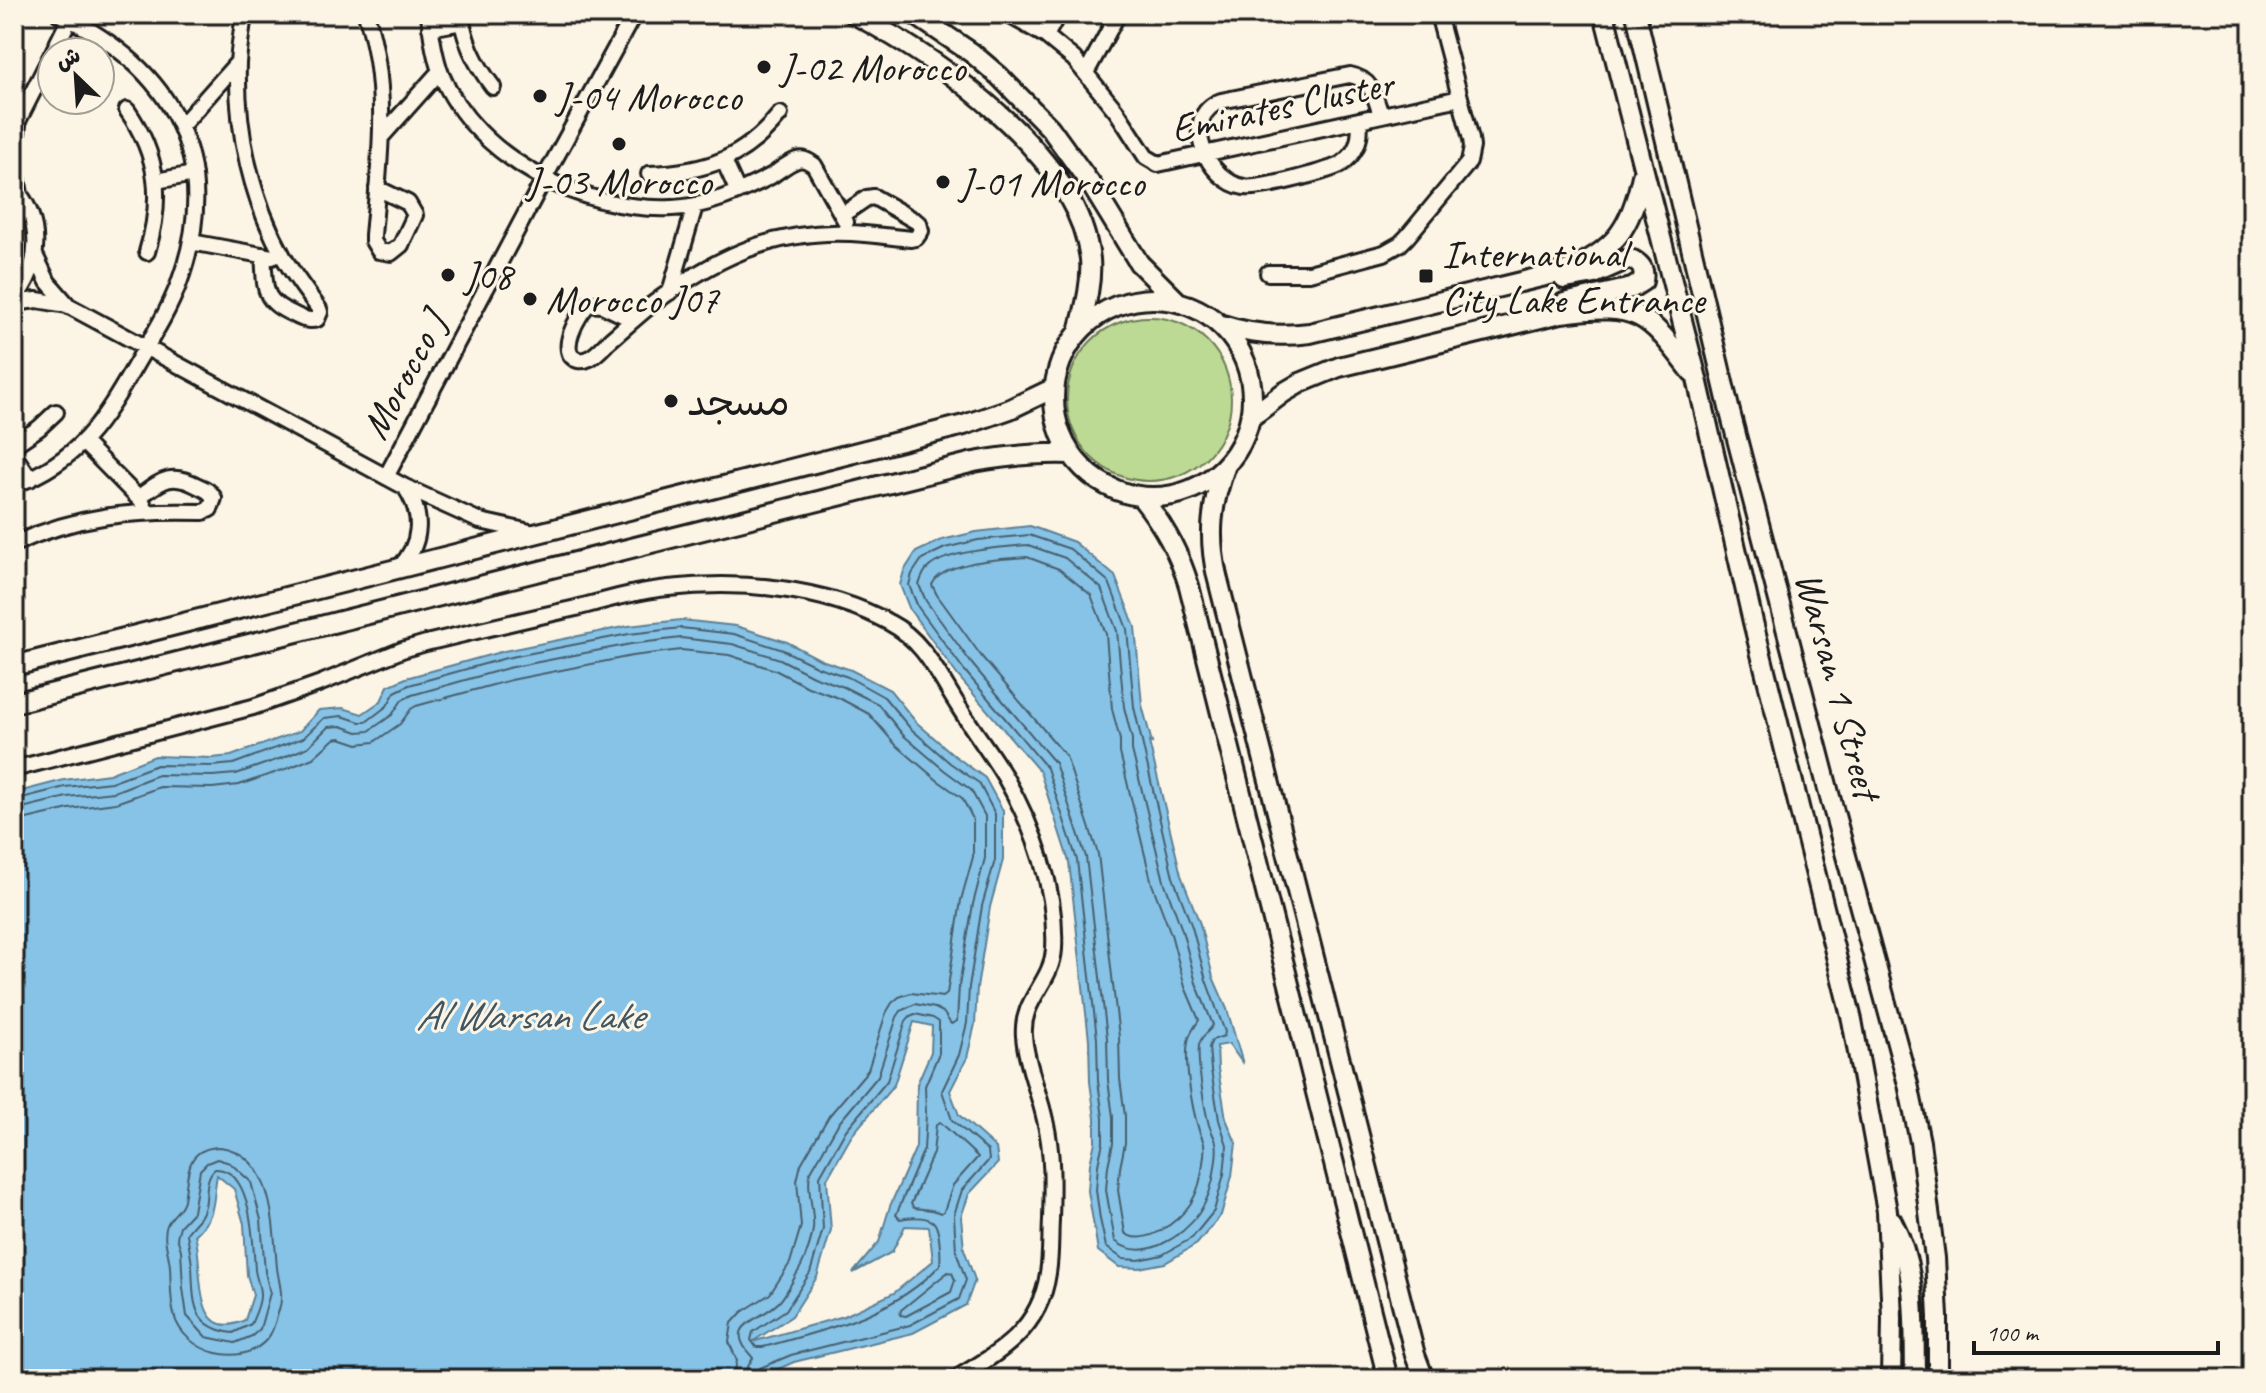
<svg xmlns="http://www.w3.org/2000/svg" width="2266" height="1393" viewBox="0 0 2266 1393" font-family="Caveat,'Playpen Sans Arabic',sans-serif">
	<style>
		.green { fill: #bcda93; stroke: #6c7b58; stroke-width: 2 }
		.water { fill: #87c3e7; stroke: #5c8096; stroke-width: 2; fill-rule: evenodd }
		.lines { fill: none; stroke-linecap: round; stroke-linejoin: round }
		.shore { stroke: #475f6d; stroke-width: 2 }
		.minor-casing { stroke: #1c1c1c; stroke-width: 20 }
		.tertiary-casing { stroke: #1c1c1c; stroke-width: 24 }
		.minor { stroke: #fcf5e5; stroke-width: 14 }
		.tertiary { stroke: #fcf5e5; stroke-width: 18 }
		.poi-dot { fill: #1c1c1c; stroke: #fcf5e5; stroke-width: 3 }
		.labels { text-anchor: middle; stroke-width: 6; stroke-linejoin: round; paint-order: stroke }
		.poi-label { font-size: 40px; fill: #1c1c1c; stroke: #fcf5e5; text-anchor: start }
		.street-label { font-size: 40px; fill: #1c1c1c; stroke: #fcf5e5 }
		.water-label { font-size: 42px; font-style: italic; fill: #415663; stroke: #fcf5e5 }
	</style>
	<rect width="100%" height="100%" fill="#fcf5e5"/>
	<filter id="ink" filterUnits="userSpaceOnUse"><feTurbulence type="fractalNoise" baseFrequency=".0125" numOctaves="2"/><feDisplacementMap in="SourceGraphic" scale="16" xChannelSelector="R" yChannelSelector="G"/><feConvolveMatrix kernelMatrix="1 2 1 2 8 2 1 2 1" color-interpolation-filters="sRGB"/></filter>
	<g filter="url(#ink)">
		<path class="green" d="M1067 399a82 82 0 1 1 164 0a82 82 0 1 1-164 0Z"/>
		<path class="water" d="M 1030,526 L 1074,542 L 1115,576 L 1135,627 L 1142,705 L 1152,743 L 1149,742 L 1181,875 L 1200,924 L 1213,977 L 1227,1009 L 1243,1064 L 1229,1044 L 1217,1046 L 1218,1069 L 1226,1119 L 1236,1143 L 1232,1176 L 1221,1215 L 1197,1244 L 1165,1263 L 1139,1268 L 1119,1267 L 1098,1251 L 1088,1191 L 1090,1164 L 1095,1142 L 1095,1118 L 1090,1082 L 1089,1040 L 1069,862 L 1040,772 L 958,676 L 910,610 L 900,585 L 904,571 L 916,552 L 942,540 L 976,532 Z
			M 681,620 L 736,626 L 787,642 L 821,660 L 851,670 L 890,690 L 916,722 L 955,756 L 985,778 L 1003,811 L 1003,860 L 990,907 L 977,988 L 975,1024 L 967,1058 L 950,1091 L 959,1115 L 996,1148 L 998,1163 L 969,1194 L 961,1217 L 964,1249 L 975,1280 L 966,1305 L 913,1333 L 794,1362 L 756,1379 L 14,1379 L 14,793 L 64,780 L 109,774 L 155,756 L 212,758 L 231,756 L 300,731 L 319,710 L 343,708 L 362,714 L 381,701 L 388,686 L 406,678 L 504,651 L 628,626 ZM 914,1022 L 932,1026 L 931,1052 L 917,1084 L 916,1147 L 890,1206 L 879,1242 L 853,1273 L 892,1252 L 905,1226 L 929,1227 L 933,1261 L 894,1293 L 844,1316 L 752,1342 L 792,1316 L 817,1277 L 831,1230 L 827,1179 L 852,1135 L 894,1085 ZM 217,1175 L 234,1189 L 244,1224 L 247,1275 L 253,1295 L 245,1320 C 190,1346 204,1263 195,1235 C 217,1215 212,1203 217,1175 Z"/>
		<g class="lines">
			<path class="shore" d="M 1029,535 L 1070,549 L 1109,582 L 1127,629 L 1134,707 L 1173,877 L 1192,927 L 1206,980 L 1225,1032 L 1224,1036 L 1212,1040 L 1209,1047 L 1211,1070 L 1219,1120 L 1227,1145 L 1224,1174 L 1214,1211 L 1192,1238 L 1162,1255 L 1139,1260 L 1123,1259 L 1106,1247 L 1100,1219 L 1096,1190 L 1098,1165 L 1103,1142 L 1103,1118 L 1098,1081 L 1097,1039 L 1077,860 L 1047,768 L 964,670 L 918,607 L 909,585 L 912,574 L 922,559 L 945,548 L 978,540 Z
				M 1028,545 L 1065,558 L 1101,588 L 1117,631 L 1124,707 L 1132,739 L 1132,750 L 1164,881 L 1182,930 L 1196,983 L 1213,1025 C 1209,1032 1201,1036 1199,1045 C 1197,1062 1204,1107 1209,1125 C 1211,1131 1214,1136 1216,1142 C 1218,1150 1216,1159 1215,1167 C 1211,1202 1194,1229 1162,1244 C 1145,1252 1129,1252 1115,1241 L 1106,1190 L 1108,1166 L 1113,1143 L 1113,1117 L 1108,1080 L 1107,1038 L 1086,857 L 1055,763 L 972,664 L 926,601 L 919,585 C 921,579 923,572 928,568 C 945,551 1004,547 1028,545 Z
				M 1027,557 L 1059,569 L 1091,595 L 1106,634 L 1112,709 L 1120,740 L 1120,753 L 1152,884 L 1171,934 L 1185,987 L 1199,1020 C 1195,1027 1189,1033 1188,1042 C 1184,1061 1192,1108 1198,1127 C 1199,1133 1203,1138 1204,1144 C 1205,1150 1204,1157 1203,1163 C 1200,1195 1188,1215 1160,1231 C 1150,1237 1134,1241 1125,1233 L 1118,1190 L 1120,1168 L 1125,1143 L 1125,1116 L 1120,1079 L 1119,1037 L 1098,854 L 1066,756 L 982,657 L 937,595 L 932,585 C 942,561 1003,559 1027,557 Z
				M 14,800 L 65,787 L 111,782 L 157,765 L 212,766 L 233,764 L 303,738 L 324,718 L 342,716 L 360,722 L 366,722 L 387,706 L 395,692 L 409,685 L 506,658 L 629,634 L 681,628 L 734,634 L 783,650 L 818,667 L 848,677 L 884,697 L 910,728 L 950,763 L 979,783 L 995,814 L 995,860 L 982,906 L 969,987 L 967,1023 L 959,1055 L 942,1091 L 952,1120 L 988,1151 L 989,1160 L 962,1190 L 954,1215 L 956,1251 L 966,1280 L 959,1299 L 910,1325 L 791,1355 L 760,1368 L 756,1373 L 755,1379
				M 14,810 L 67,797 L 114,792 L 158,775 L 212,776 L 236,774 L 282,758 L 308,747 L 328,727 L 341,726 L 358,732 L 369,731 L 392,715 L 402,700 L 412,695 L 508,668 L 631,644 L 681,638 L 732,644 L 780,659 L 813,676 L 844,687 L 878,704 L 903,735 L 944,770 L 971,790 L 985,816 L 985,858 L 973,904 L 959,986 L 957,1021 L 951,1024 L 943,1012 L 935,1008 L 915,1004 L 901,1011 L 897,1017 L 878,1076 L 838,1124 L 810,1173 C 806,1191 815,1210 813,1229 C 811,1243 804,1263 796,1275 C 791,1284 786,1294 780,1301 C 761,1322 720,1323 753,1358 L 746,1370 L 745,1379
				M 14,822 L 69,809 L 116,803 L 160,787 L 212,788 L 239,785 L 286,769 L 313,758 L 334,739 L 340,738 L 358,744 L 374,742 L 400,724 L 411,709 L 416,706 L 511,680 L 632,656 L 681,650 L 729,655 L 775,670 L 808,687 L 839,698 L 869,714 L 895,744 L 937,780 L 962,798 L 973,819 L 973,857 L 961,900 L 947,994 L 943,997 L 911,993 L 899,997 L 892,1003 L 886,1013 L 868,1070 L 829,1116 L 801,1164 L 797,1181 L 801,1226 L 790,1263 L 770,1294 L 742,1312 L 732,1323 L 729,1342 L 737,1361 L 733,1379
				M 915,1014 L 933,1018 L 939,1022 L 939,1053 L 925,1086 L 926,1114 L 924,1149 L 896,1215 L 900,1219 C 908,1217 925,1216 932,1221 C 940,1225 941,1256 940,1265 C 895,1315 825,1330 763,1347 L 756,1347 L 751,1340 L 753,1332 L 786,1310 L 810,1273 L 823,1229 L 820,1176 L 846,1130 L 887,1081 L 906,1021 L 910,1016 Z
				M 940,1122 L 978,1157 L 953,1185 L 944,1211 L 941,1213 L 932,1210 L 914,1208 L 911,1204 L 933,1153 L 936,1125 Z
				M 220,1147 C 275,1155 273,1227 277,1268 C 279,1284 284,1294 279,1310 C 276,1319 274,1330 268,1338 C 242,1370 184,1353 174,1315 C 170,1299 171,1283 170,1267 C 169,1253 162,1238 167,1225 C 171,1215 182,1210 184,1200 C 189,1174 184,1148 220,1147 Z
				M 217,1159 L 230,1163 L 251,1182 L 261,1220 L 265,1272 L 270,1293 L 260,1329 L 252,1336 L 235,1343 L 206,1337 L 187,1316 L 183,1288 L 181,1250 L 177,1237 L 180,1226 L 193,1212 L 200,1170 L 207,1163 Z
				M 215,1169 C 253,1168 253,1244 255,1270 C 256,1278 260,1286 260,1294 C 261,1303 255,1315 251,1324 L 233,1333 C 190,1327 194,1301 192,1266 C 191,1254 188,1244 187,1233 C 194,1223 202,1219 205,1206 C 208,1194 204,1178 215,1169 Z
				M 948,1272 L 952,1273 L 955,1280 L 951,1292 L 906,1316 L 900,1315 L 901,1310 Z"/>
			<defs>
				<path id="minor" d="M 244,14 C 242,30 239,47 238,63 C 236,131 251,199 284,258 C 294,276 307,292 319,309 L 320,312 L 317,319 C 308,322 301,318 293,314 C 260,300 266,286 263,255
					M 366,14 C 390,87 380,160 373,235 L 373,241 L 379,251 L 391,253 L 401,245 L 415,215 L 408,203 L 377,188
					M 429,14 C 431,34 434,55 441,74 C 476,159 584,212 672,208 C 707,207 740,192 771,176 C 779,171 788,163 797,160 C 804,158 808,161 814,165 L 846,222
					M 461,14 C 464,42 476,65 493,87
					M 1007,14 L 1046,36 L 1074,59 L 1117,112 L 1146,157 L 1158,164 L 1460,98
					M 430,28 L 462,22
					M 1046,36 L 1058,14
					M 53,52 L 72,14
					M 1086,73 L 1118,14
					M 127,110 C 159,156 163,199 147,252
					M 1359,120 C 1362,140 1356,154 1340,165 C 1324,172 1259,190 1244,187 C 1208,182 1178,117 1221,101 L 1350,75 C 1372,79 1375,97 1381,115
					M 18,125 L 14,160 L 20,194
					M 182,125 L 238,62
					M 14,129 L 52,54
					M 382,136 L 440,71
					M 724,161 L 738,192
					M 649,174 C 706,172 744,159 780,114
					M 156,181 L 194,174
					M 14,187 C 43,220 42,266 14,299
					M 191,242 L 272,257
					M 35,255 L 48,282 L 67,304
					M 1268,273 L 1309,273 L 1384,253 L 1400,244 L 1407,237 L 1469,162 L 1472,147 L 1471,139 L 1438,14
					M 670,292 L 695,206
					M 14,303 L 37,300 L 67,305 L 405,487 L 480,521 L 530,532
					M 633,320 L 602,305 L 589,304 C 578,313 556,354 578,360 C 582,361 586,360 590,358 C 597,354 603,347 608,342 C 622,330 635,318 650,306 C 711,260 772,229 851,233 C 871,234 891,237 911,239 L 916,238 L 921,231 L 919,223 L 874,197 L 867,198 L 842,215
					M 84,443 L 143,503
					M 14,445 L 39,428 L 56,412
					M 14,455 L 30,479
					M 386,477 L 545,177 L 634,14
					M 14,485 C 83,459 104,419 139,359 C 154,334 169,310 179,283 C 224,160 173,68 59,14
					M 14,544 C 77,515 135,510 203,512 L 210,509 L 214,498 C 210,491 205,489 198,486 C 170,471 161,481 138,498
					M 399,568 C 422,544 424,515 405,487
					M 14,769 L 253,707 L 321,683 L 402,650 L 426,643 C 476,631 526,619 576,608 C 606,600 637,591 668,588 C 740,580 825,587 890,623 C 923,640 938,674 957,704 C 972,729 990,752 1005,777 C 1034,828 1057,890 1054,949 C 1052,983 1021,999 1024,1036 C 1026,1064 1039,1092 1045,1120 C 1053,1153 1052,1186 1051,1220 C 1050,1237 1051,1256 1048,1273 C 1040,1330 999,1353 955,1379"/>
				<path id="tertiary" d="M 854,14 C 939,59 1078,155 1090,259 C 1092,284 1085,308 1079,332
					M 914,14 L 972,53 L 999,76 L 1050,128 L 1092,186 L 1139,263 L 1177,301
					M 1604,14 L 1697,379 L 1753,622 L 1852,1020 L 1887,1211 L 1892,1318 L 1891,1379
					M 1636,14 L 1730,412 L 1830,797 L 1908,1084 L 1920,1142 L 1935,1258 L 1938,1317 L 1938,1379
					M1054 398a99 99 0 1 1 198 0a99 99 0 1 1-198 0Z
					M 1564,303 L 1632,288 L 1643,281 C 1645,270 1642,265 1633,260 L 1626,260 L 1594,274 L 1564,279
					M 1222,325 C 1252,335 1279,337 1310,333 L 1566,271 C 1616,250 1631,227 1642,176
					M 1250,418 L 1283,393 L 1300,383 L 1339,367 L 1561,313 C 1639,303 1646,312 1692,372
					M 1226,465 C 1211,503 1208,537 1217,576 L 1415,1355 L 1424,1379
					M 1141,497 C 1163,524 1179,552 1189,586 L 1388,1379
					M 14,666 L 964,425 L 1010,409 L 1054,388
					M 14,703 L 974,462 C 1007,456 1037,453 1070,454
					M 1892,1221 C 1918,1269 1914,1326 1915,1379"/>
			</defs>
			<use href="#minor" class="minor-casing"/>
			<use href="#tertiary" class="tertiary-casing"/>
			<use href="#minor" class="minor"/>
			<use href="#tertiary" class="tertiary"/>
		</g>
	</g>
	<g class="poi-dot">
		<circle cx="764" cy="67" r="8"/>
		<circle cx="540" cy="96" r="8"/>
		<circle cx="619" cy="144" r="8"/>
		<circle cx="943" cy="182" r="8"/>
		<circle cx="448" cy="275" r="8"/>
		<rect x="1418" y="268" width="16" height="16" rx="4"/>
		<circle cx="530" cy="299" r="8"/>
		<circle cx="671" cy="401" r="8"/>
	</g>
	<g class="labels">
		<g class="poi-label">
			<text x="780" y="81">J-02 Morocco</text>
			<text x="556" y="110">J-04 Morocco</text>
			<text x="619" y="195" text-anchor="middle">J-03 Morocco</text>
			<text x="959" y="196">J-01 Morocco</text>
			<text x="1442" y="267">International<tspan x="1442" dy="46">City Lake Entrance</tspan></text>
			<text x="464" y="289">J08</text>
			<text x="546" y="313">Morocco J07</text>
			<text x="687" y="415">مسجد</text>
		</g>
		<g class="street-label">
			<text transform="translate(1282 105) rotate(-12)" y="14">Emirates Cluster</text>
			<text transform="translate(403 375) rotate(-62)" y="14">Morocco J</text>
			<text transform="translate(1839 685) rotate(75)" y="14">Warsan 1 Street</text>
		</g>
		<g class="water-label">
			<text x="529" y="1029">Al Warsan Lake</text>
		</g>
	</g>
	<rect width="2266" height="1393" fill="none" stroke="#fcf5e5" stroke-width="48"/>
	<rect x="24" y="24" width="2218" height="1345" fill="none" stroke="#1c1c1c" stroke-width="3" filter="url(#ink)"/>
	<g transform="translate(76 76) rotate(335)"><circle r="38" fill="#fcf5e5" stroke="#a29e95" stroke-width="2"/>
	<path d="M0-6L14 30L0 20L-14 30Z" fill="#1c1c1c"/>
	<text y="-12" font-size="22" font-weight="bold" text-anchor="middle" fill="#1c1c1c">ش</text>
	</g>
	<path d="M1974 1341v12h244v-12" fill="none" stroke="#1c1c1c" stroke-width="4"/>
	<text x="1986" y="1341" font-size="24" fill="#1c1c1c" stroke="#fcf5e5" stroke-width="6" paint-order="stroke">100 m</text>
</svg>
